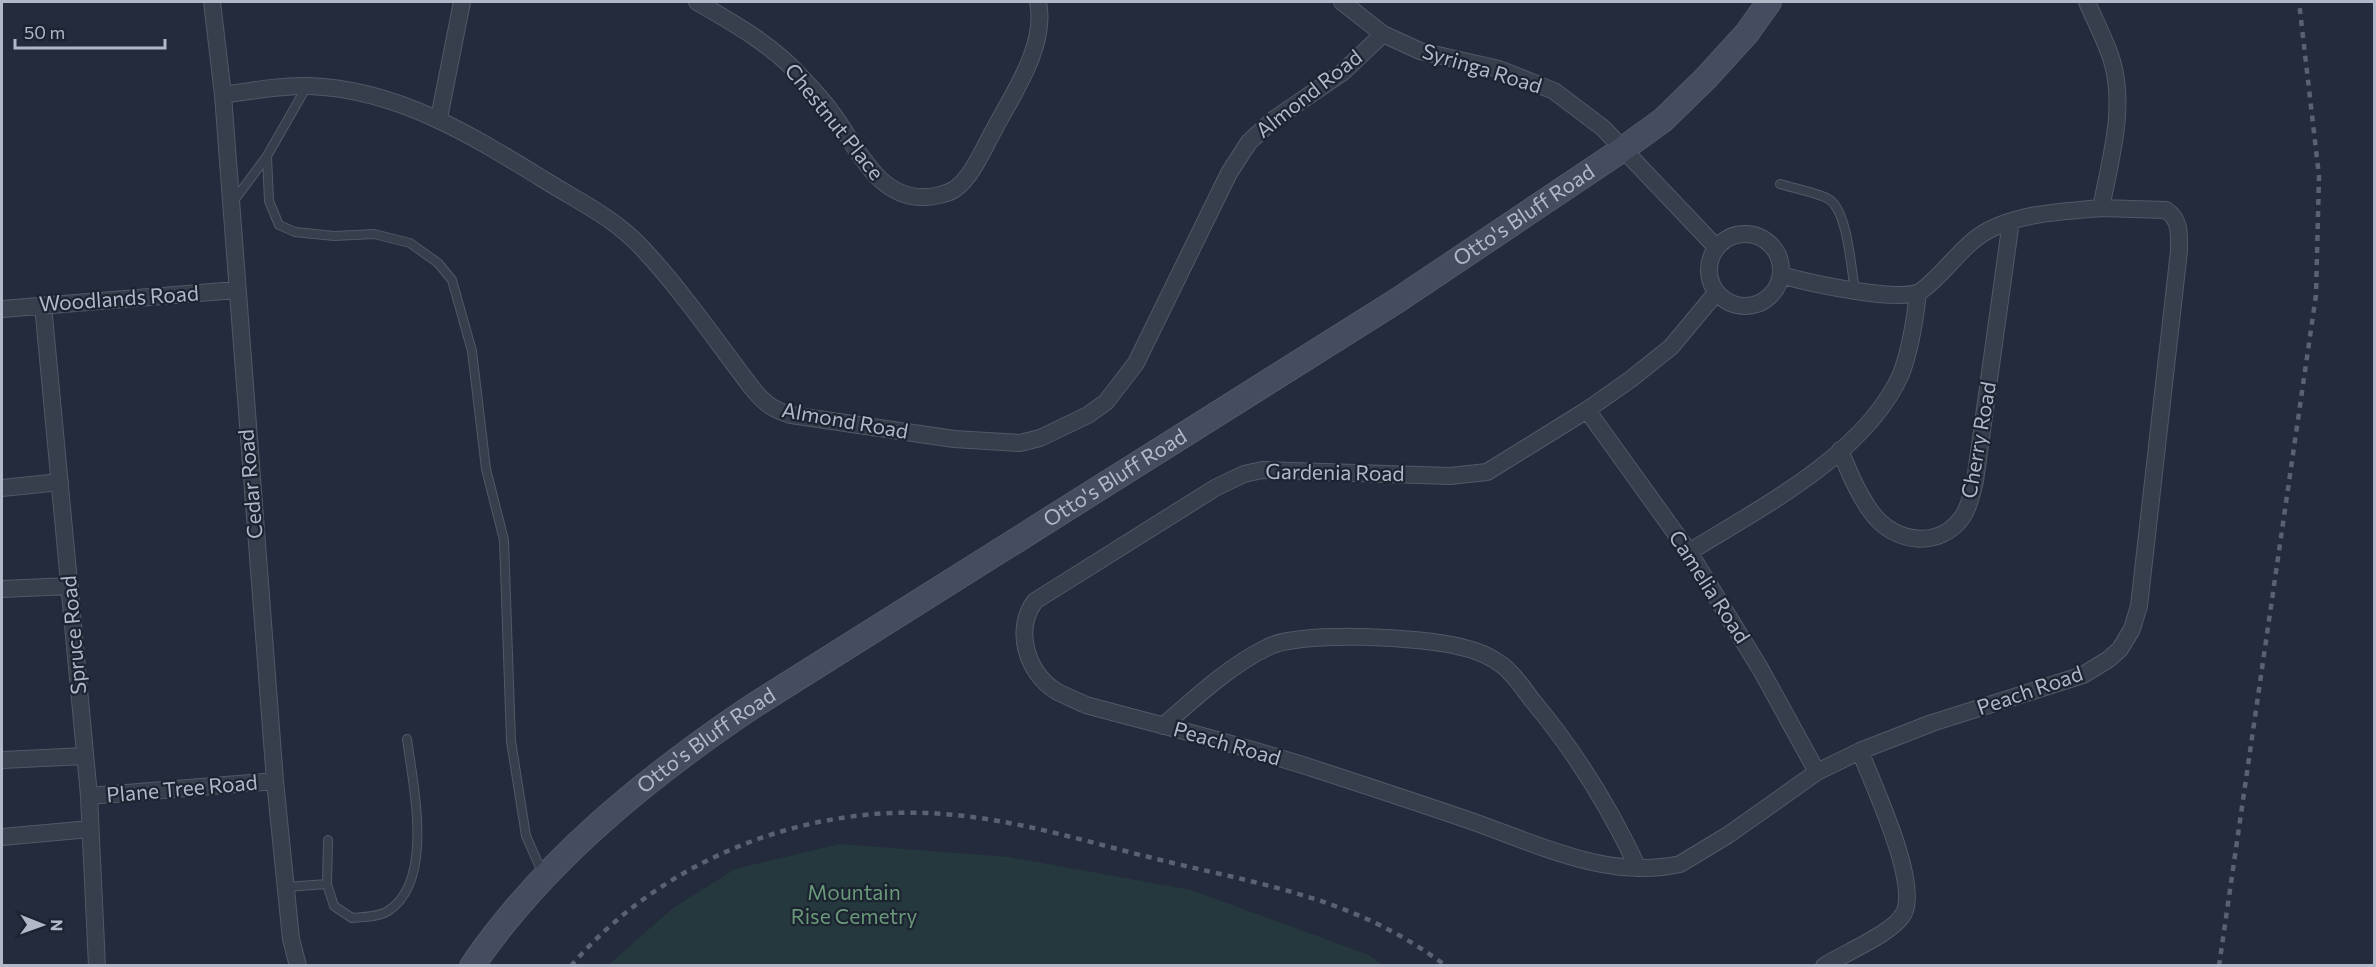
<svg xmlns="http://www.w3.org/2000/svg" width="2376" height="967" viewBox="0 0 2376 967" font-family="Commissioner,sans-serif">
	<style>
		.green { fill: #25383d }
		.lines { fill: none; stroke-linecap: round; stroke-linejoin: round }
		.lane-casing { stroke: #525867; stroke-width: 10 }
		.street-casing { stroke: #525867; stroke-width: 18 }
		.secondary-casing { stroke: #525867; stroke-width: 26 }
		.lane { stroke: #373e4c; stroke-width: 8 }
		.street { stroke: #373e4c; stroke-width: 16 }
		.secondary { stroke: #454c5f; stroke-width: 24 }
		.rail { stroke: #596173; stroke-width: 4.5; stroke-dasharray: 6 6; stroke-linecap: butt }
		.labels { text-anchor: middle; stroke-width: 4.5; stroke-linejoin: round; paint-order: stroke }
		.street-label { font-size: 21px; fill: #b2b8c8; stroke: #1c2331 }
		.park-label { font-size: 21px; fill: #6a9979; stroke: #1c2331 }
	</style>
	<rect width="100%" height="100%" fill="#232b3c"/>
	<path class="green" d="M 840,844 L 1009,857 L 1191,890 L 1369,955 L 1383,965 L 608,965 L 673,908 L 735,869 Z"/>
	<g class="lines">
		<defs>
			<path id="lane" d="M 267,156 L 269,201 L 279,225 L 295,232 L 334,236 L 374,234 L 410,243 L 438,263 L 452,280 L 472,351 L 486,469 L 504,540 L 511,741 L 526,836 L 543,874
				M 1780,184 C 1792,188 1820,193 1830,200 C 1848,214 1851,268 1855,291
				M 233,202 L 267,156 L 307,86
				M 328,840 L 327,884 L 334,906 L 352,918 C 363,917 379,917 388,911 C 435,881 413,785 407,739
				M 286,887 L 327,884"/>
			<path id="street" d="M 212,2 L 223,95 L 275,781 L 291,939 L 298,966
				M 697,2 C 735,24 773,45 803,79 C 813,90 824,101 832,113 C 857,146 877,199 925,197 C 934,197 947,194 955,189 C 973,176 984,147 995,128 C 1014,92 1047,45 1038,2
				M 1342,2 L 1383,34 L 1420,51 L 1499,69 L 1554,91 L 1603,128 L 1716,247
				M 223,95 C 251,91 281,85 309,86 C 398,89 473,136 546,181 C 580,202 616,219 643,249 C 683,292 717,342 752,388 C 764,403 773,410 791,415 L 954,439 L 1020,443 L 1040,438 L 1088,415 L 1106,402 L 1136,363 L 1229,173 L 1249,142 L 1273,120 L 1343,72 L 1383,34
				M 439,118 L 462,2
				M1709 270a36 36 0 1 1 72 0a36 36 0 1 1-72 0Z
				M 1781,275 C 1805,282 1902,304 1921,291 C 1946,273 1962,244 1989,230 C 2025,212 2063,212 2101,208 C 2110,161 2126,108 2112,61 C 2106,41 2095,21 2087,2
				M 1716,293 L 1671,347 L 1631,379 L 1587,410 L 1487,472 L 1450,476 L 1262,470 L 1244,474 L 1215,488 L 1035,601 C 1014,629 1026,672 1056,691 C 1065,696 1076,700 1086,705 C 1163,726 1242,745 1318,770 C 1370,787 1422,804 1474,822 C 1539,845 1609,880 1680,864 L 1728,835 L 1817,772 L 1860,751 L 1932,723 L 2083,675 L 2109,659 L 2120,649 L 2132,629 L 2139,606 L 2179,251 C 2179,235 2181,220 2166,210 L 2101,208
				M 43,305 L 89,796 L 97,966
				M 2,309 L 236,290
				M 1587,410 L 1689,552 L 1761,670 L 1817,772
				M 1840,450 C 1849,472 1858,494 1872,513 C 1894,543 1940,550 1963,516 C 1970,505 1972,493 1975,481 L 2011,221
				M 2,488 L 60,482
				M 1689,552 C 1760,508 1866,454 1901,374 C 1911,348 1915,320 1918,293
				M 2,589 L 70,586
				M 1163,726 C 1196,697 1229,666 1268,647 C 1301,630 1424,637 1461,647 C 1476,650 1490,656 1502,665 C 1514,674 1523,688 1532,700 C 1574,750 1610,808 1638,868
				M 2,760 L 85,756
				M 89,796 L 275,781
				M 2,837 L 90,829
				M 1824,966 C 1844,953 1894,933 1904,913 C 1919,881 1873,785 1860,751"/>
			<g id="secondary">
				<path id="s1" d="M 472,966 C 544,861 645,779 750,708 L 1398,300 L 1623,149 L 1663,120 L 1706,78 L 1747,33 L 1769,2"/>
			</g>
		</defs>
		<use href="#lane" class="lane-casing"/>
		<use href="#street" class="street-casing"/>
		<use href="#secondary" class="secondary-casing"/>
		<use href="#lane" class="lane"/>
		<use href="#street" class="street"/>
		<use href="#secondary" class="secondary"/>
		<path class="rail" d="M 571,966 C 664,857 813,800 955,815 C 1028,822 1101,846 1173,863 C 1274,887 1360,901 1446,966
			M 2219,966 L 2316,295 L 2319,176 L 2299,2"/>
	</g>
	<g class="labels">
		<g class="street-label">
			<text transform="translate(1482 69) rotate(17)" y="7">Syringa Road</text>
			<text transform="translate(1309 94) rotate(-38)" y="7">Almond Road</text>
			<text transform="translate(834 122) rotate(51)" y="7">Chestnut Place</text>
			<text dy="7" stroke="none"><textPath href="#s1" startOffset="1299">Otto's Bluff Road</textPath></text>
			<text transform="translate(119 299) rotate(-4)" y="7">Woodlands Road</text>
			<text transform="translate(845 421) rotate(10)" y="7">Almond Road</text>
			<text transform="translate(1979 440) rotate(-80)" y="7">Cherry Road</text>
			<text transform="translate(1335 473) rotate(1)" y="7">Gardenia Road</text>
			<text dy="7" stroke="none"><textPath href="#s1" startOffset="813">Otto's Bluff Road</textPath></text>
			<text transform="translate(251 484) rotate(-95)" y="7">Cedar Road</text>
			<text transform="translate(1709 587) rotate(57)" y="7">Camelia Road</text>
			<text transform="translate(74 635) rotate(-95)" y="7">Spruce Road</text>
			<text transform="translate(2030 691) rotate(-19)" y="7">Peach Road</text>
			<text dy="7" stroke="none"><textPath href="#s1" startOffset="327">Otto's Bluff Road</textPath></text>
			<text transform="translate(1227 744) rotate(16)" y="7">Peach Road</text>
			<text transform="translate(182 789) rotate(-5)" y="7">Plane Tree Road</text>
		</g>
		<g class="park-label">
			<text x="854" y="900">Mountain<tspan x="854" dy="24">Rise Cemetry</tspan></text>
		</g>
	</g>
	<rect width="2376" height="967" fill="none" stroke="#b2b8c8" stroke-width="6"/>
	<g transform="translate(42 925) rotate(91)" stroke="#1c2331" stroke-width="4.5" paint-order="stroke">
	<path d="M0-4.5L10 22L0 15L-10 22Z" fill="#b2b8c8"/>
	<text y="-9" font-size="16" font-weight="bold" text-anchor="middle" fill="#b2b8c8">N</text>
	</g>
	<path d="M15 39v9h150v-9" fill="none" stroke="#b2b8c8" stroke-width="3"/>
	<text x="24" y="39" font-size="18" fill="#b2b8c8" stroke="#1c2331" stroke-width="4.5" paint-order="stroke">50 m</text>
</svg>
